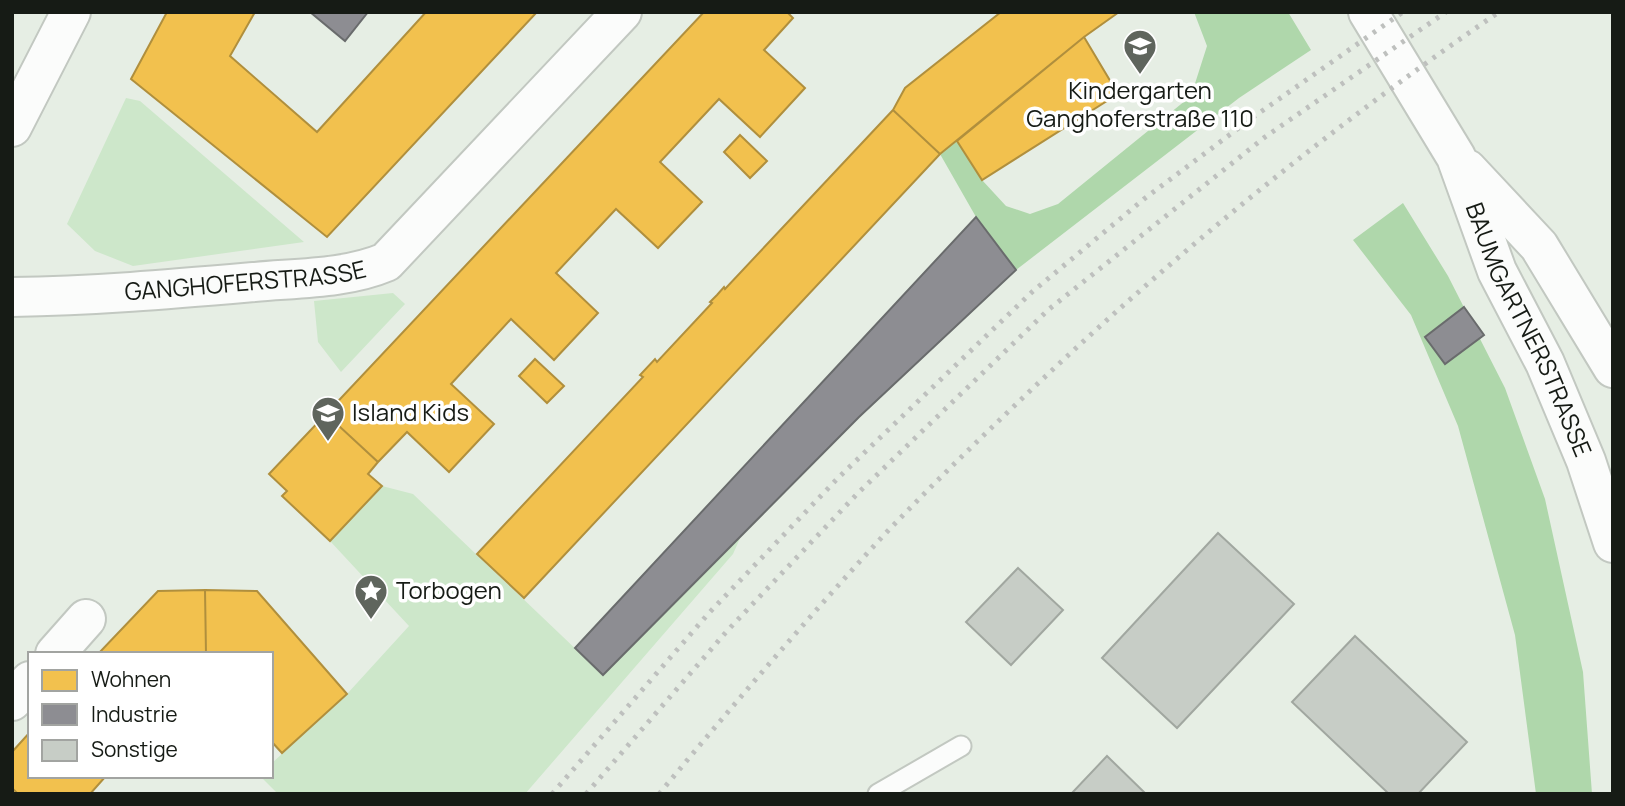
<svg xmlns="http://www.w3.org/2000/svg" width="1625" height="806" viewBox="0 0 1625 806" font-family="Manrope,sans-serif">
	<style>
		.green { fill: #cde7ca }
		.forest { fill: #afd7ab }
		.homes { fill: #f2c14e; stroke: #b08f3d; stroke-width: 2 }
		.industry { fill: #8d8d92; stroke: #696b6c; stroke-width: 2 }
		.building { fill: #c7cdc6; stroke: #a1a7a0; stroke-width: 2 }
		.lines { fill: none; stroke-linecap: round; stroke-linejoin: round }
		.service-casing { stroke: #c2c8c1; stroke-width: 23 }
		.minor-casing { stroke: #c2c8c1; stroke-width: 42 }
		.tertiary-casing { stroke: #c2c8c1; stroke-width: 42 }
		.secondary-casing { stroke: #c2c8c1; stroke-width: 42 }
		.service { stroke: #fbfcfb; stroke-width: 19 }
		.minor { stroke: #fbfcfb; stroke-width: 38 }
		.tertiary { stroke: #fbfcfb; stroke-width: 38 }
		.secondary { stroke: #fbfcfb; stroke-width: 38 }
		.rail { stroke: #bec0be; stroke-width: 5; stroke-dasharray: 3.5 7; stroke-linecap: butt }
		.labels { text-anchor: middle; stroke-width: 7; stroke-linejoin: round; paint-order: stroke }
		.poi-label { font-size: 24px; fill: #161b15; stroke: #fff; text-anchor: start }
		.street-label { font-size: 24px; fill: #161b15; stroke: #fff }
	</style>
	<rect width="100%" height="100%" fill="#e6eee4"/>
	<path class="green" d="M 126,98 L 140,101 L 304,242 L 133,266 L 95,251 L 67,224 Z
		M 393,293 L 405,304 L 341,372 L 318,342 L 314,301 Z
		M 382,486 L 413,494 L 603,675 L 741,536 L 733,554 L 525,794 L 278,794 L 260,776 L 271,776 L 271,764 L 347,694 L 409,626 L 330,541 Z"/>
	<path class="forest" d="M 1194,12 L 1288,12 L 1311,50 L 1239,98 L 1016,270 L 976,217 L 940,154 L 957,141 L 982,180 L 1006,206 L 1030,214 L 1058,204 L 1191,96 L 1207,46 Z
		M 1403,203 L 1448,276 L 1505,388 L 1545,499 L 1583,672 L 1592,794 L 1536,794 L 1515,635 L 1458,426 L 1411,315 L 1353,240 Z"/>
	<path class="homes" d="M 167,12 L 255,12 L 230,56 L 317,132 L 426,12 L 537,12 L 327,237 L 131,79 Z
		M 704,12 L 787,12 L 793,18 L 764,50 L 805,88 L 760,137 L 719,99 L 660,162 L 702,202 L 658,248 L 616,209 L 556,273 L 598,313 L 554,360 L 511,319 L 451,384 L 494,424 L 449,472 L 407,432 L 378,462 L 326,414 Z
		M 1001,12 L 1119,12 L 1084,37 L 940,154 L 893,110 L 905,88 Z
		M 1084,37 L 1118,94 L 982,180 L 957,141 Z
		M 893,110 L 940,154 L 524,598 L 477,554 L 643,377 L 640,375 L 655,359 L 657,362 L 712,303 L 710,302 L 717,295 L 724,287 L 725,289 Z
		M 740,135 L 767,161 L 750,178 L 724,152 Z
		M 535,359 L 564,386 L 547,403 L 519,376 Z
		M 326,414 L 378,462 L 368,474 L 382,486 L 330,541 L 282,496 L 287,491 L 269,474 Z
		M 205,590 L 257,591 L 347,694 L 282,753 L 271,741 L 271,654 L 206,654 Z
		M 205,590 L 206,654 L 98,654 L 158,591 Z
		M 30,732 L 30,776 L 106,776 L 90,794 L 18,794 L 12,788 L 12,752 Z"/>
	<path class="industry" d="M 310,12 L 368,12 L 345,41 Z
		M 976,217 L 1016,270 L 859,417 L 603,675 L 575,648 Z
		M 1464,307 L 1484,335 L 1445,364 L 1425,337 Z"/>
	<path class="building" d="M 1218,533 L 1294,604 L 1177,728 L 1102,658 Z
		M 1018,568 L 1063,610 L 1011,665 L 966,622 Z
		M 1355,636 L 1467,742 L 1418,794 L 1389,794 L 1292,702 Z
		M 1107,756 L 1146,794 L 1071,794 Z"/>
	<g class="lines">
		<defs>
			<path id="service" d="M 878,794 L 961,746"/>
			<g id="minor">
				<path id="s1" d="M 12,297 C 93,296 173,289 254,282 C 297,278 346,279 386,262 L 622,12"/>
				<path d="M 55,654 L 86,619"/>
				<path d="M 12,701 L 30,681"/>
			</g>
			<path id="tertiary" d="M 12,127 L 71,12"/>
			<g id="secondary">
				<path id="s2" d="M 1368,12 L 1456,157 L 1497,271 L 1545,363 L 1586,461 L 1613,543"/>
				<path d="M 1467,169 L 1539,246 L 1613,368"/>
			</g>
		</defs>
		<use href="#service" class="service-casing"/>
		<use href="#minor" class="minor-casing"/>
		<use href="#tertiary" class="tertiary-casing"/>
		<use href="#secondary" class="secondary-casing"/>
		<use href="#service" class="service"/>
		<use href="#minor" class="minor"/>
		<use href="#tertiary" class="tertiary"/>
		<use href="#secondary" class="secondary"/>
		<path class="rail" d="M 552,794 L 708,614 L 838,478 L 1032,292 L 1144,199 L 1252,118 L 1403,12
			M 586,794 L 727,631 L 857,494 L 1048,310 L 1265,137 L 1446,12
			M 659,794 C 732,706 806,620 883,536 C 924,493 967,451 1010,410 C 1162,264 1325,131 1499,12"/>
	</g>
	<defs>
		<symbol id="school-pin" viewBox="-11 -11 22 30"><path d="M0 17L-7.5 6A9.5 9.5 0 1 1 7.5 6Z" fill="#5f655d" stroke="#fff"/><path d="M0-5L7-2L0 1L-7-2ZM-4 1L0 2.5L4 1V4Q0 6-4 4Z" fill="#fff"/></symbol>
		<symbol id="sight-pin" viewBox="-11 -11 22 30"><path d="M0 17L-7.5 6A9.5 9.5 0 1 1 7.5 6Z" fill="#5f655d" stroke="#fff"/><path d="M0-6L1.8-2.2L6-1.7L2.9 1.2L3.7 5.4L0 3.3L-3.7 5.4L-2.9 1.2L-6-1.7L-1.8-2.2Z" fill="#fff"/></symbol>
	</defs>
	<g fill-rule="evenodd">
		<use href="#school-pin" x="1121" y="27" width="38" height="52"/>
		<use href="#school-pin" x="309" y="394" width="38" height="52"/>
		<use href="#sight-pin" x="352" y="572" width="38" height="52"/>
	</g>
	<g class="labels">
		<g class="poi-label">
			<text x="1140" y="99" text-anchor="middle">Kindergarten<tspan x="1140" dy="28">Ganghoferstraße 110</tspan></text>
			<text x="352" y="421">Island Kids</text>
			<text x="396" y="599">Torbogen</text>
		</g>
		<g class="street-label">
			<text dy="8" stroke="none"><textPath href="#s1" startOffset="234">GANGHOFERSTRASSE</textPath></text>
			<text dy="8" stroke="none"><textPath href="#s2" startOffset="357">BAUMGARTNERSTRASSE</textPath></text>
		</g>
	</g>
	<rect width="1625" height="806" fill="none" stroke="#161b15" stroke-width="28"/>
	<rect x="28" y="652" width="245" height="126" fill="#ffffff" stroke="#a2a4a1" stroke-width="2"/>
	<rect x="42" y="670" width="35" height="21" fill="#f2c14e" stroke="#a2a4a1" stroke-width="2"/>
	<text x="91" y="687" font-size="21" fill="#161b15">Wohnen</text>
	<rect x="42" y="704" width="35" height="21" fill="#8d8d92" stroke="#a2a4a1" stroke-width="2"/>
	<text x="91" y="722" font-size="21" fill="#161b15">Industrie</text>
	<rect x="42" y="740" width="35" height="21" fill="#c7cdc6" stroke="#a2a4a1" stroke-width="2"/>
	<text x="91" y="757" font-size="21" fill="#161b15">Sonstige</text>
</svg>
